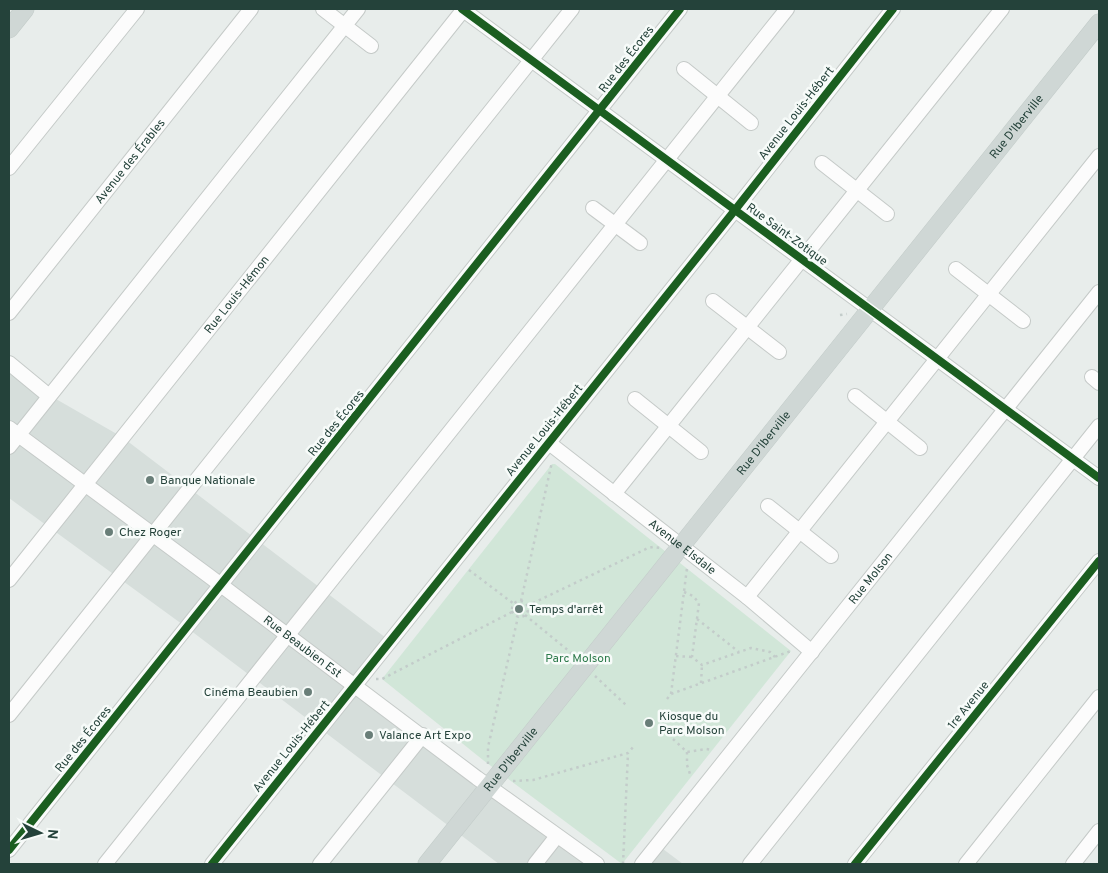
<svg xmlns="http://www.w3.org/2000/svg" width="1108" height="873" viewBox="0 0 1108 873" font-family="Overpass,sans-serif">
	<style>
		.built { fill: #d6dedb }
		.green { fill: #d1e6d8 }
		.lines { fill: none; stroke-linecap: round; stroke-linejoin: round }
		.minor-casing { stroke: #c5cac8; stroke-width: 16 }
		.major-casing { stroke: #c3ccc9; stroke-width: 19 }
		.path { stroke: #c3ccca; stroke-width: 2.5; stroke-dasharray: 2.5 4; stroke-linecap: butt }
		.minor { stroke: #fcfcfc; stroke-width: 14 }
		.major { stroke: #cfd7d5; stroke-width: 18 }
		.cycleway-casing { stroke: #f7fbf9; stroke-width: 11 }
		.cycleway { stroke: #1b5e20; stroke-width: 8 }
		.poi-dot { fill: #697e78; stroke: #f7fbf9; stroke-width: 2 }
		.labels { text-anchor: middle; stroke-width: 5; stroke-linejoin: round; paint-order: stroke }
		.street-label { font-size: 12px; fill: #24423a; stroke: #f7fbf9 }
		.poi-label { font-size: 12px; fill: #24423a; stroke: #f7fbf9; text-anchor: start }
		.park-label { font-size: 12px; fill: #2d7a4b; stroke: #f7fbf9 }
	</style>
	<rect width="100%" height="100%" fill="#e8edeb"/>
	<path class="built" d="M 9,363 L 49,395 L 122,437 L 390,641 L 355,685 L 598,864 L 499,864 L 186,627 L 9,498 Z
		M 659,846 L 683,864 L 644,864 Z"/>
	<path class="green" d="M 552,464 L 555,464 L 791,651 L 622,864 L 483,760 L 382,679 Z"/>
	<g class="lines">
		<defs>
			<g id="minor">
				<path d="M 323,9 L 371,46"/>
				<path d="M 462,9 L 1099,478"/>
				<path d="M 684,69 L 751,123"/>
				<path d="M 822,163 L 887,214"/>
				<path d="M 9,168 L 137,9"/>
				<path d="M 593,208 L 640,243"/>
				<path d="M 956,269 L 1023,321"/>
				<path d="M 713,301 L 779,352"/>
				<path id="s1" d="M 9,313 L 251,9"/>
				<path d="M 9,363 L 49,396"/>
				<path d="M 1092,377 L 1099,383"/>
				<path d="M 855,396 L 920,448"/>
				<path d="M 635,399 L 701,452"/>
				<path id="s2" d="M 9,428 L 209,576 L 477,778 L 597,864"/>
				<path id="s3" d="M 549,443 L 747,597 L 812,652"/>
				<path d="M 9,447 L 358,9"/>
				<path d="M 614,494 L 1002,9"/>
				<path d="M 768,506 L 831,556"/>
				<path id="s4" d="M 9,580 L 464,9"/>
				<path d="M 747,597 L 1099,156"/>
				<path d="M 9,715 L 572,9"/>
				<path d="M 9,850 L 680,9"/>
				<path d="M 105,864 L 787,9"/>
				<path d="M 212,864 L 735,210 L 893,9"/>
				<path d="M 320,864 L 423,735"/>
				<path d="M 535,864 L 557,836"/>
				<path id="s5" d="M 642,864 L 1099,292"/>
				<path d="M 750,864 L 1099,426"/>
				<path d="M 855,864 L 1099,561"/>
				<path d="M 966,864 L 1099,697"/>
				<path d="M 1073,864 L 1099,831"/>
			</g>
			<g id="major">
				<path d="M 9,29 L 25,9"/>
				<path id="s6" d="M 427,864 L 1099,23"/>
			</g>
		</defs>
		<use href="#minor" class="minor-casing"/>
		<use href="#major" class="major-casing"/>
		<path class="path" d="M 840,315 L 847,314
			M 469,570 L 514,604
			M 684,592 L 693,596 L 699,603 L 692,657 L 702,665 L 751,648 L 770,652 L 775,657
			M 521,601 L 552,462
			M512 609a8 8 0 1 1 16 0a8 8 0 1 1-16 0Z
			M 527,606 L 648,548 L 653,547 L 661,548
			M 525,615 L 575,656
			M 697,619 L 739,652
			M 676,656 L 692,657
			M 595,676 L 627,706
			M 376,679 L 382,679 L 512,612
			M 701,683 L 702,665
			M 671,694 L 687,568
			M 667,699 L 671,694 L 791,651
			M 673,739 L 687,752 L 706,749 L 713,750
			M 687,752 L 687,765 L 691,777
			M 488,764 L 488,747 L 518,617
			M 513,781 L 533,780 L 628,753 L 634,746
			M 623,864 L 628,753"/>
		<use href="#minor" class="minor"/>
		<use href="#major" class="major"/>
		<defs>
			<path id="cycleway" d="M 462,9 L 1099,478
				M 9,850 L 680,9
				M 212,864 L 735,210 L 893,9
				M 855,864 L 1099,561"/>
		</defs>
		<use href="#cycleway" class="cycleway-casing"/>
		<use href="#cycleway" class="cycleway"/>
	</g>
	<g class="poi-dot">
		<circle cx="150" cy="480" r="5"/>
		<circle cx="109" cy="532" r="5"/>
		<circle cx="519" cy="609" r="5"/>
		<circle cx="308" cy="692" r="5"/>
		<circle cx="649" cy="723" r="5"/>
		<circle cx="369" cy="735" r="5"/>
	</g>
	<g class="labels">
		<g class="street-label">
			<text transform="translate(626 59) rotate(-52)" y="4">Rue des Écores</text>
			<text transform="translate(796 113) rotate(-52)" y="4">Avenue Louis-Hébert</text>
			<text dy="4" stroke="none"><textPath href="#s6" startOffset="944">Rue D'Iberville</textPath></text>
			<text dy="4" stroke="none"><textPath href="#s1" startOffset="194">Avenue des Érables</textPath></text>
			<text transform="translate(787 234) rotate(36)" y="4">Rue Saint-Zotique</text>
			<text dy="4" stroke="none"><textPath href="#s4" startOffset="365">Rue Louis-Hémon</textPath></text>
			<text transform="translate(336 423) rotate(-51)" y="4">Rue des Écores</text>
			<text transform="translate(544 430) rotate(-51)" y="4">Avenue Louis-Hébert</text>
			<text dy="4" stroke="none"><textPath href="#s6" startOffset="539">Rue D'Iberville</textPath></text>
			<text dy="4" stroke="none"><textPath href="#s3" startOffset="169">Avenue Elsdale</textPath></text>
			<text dy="4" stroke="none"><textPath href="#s5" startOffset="366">Rue Molson</textPath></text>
			<text dy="4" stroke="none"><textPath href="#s2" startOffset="366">Rue Beaubien Est</textPath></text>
			<text transform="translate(968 705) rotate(-51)" y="4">1re Avenue</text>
			<text transform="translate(83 739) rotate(-51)" y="4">Rue des Écores</text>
			<text transform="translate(291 746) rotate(-51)" y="4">Avenue Louis-Hébert</text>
			<text dy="4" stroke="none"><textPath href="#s6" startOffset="134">Rue D'Iberville</textPath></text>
		</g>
		<g class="poi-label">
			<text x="160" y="484">Banque Nationale</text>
			<text x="119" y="536">Chez Roger</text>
			<text x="529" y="613">Temps d'arrêt</text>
			<text x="298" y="696" text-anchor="end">Cinéma Beaubien</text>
			<text x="659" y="720">Kiosque du<tspan x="659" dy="14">Parc Molson</tspan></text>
			<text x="379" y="739">Valance Art Expo</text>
		</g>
		<g class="park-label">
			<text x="578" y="662">Parc Molson</text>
		</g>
	</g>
	<rect width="1108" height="873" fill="none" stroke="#24423a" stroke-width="20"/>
	<g transform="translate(40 833) rotate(95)" stroke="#f7fbf9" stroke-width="4" paint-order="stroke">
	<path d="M0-4L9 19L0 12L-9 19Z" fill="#24423a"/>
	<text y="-8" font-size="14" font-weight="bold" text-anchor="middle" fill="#24423a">N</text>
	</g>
</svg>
